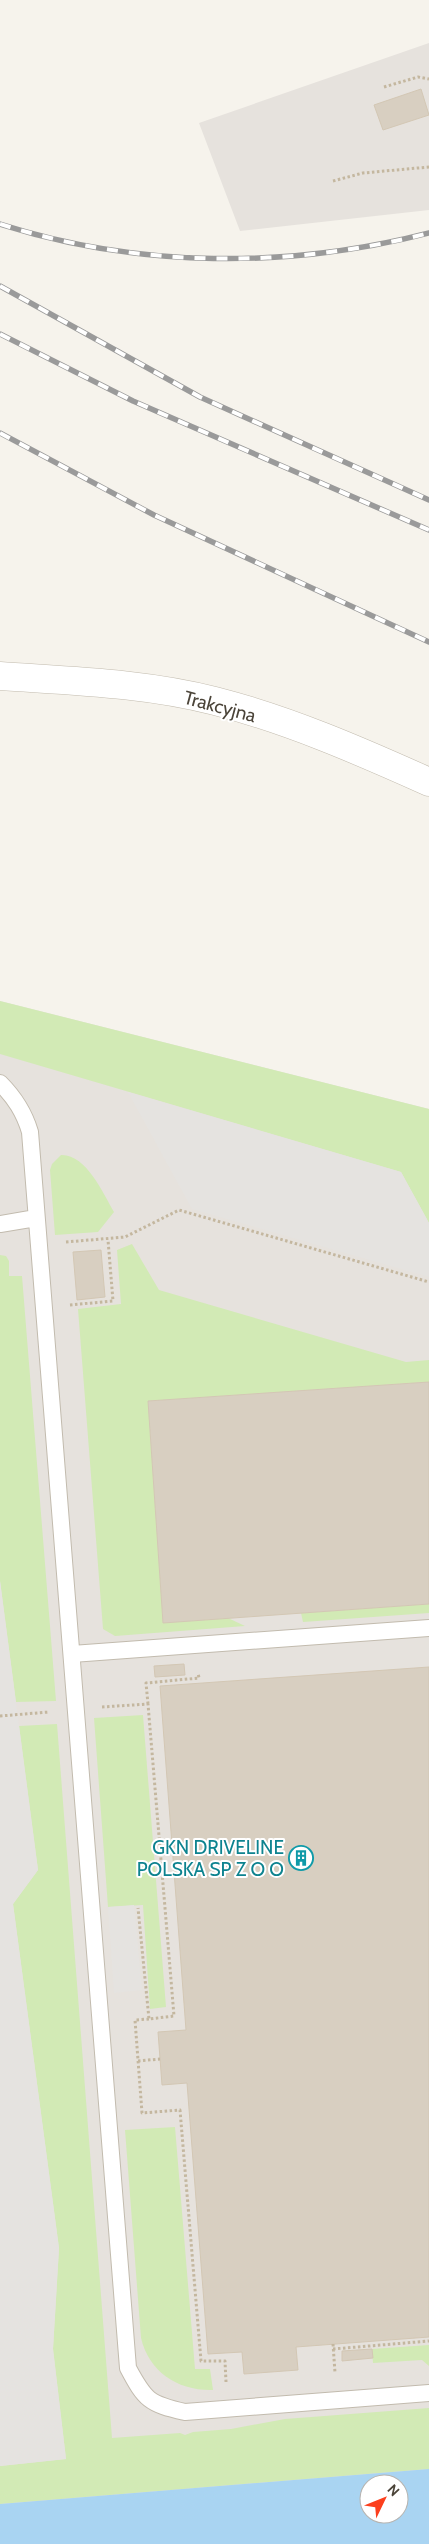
<svg xmlns="http://www.w3.org/2000/svg" width="429" height="2544" viewBox="0 0 429 2544" font-family="Cabin,sans-serif">
	<style>
		.industrial { fill: #e6e2dd; fill-rule: evenodd }
		.green { fill: #d2eab5 }
		.parking { fill: #e5e3e0 }
		.water { fill: #a9d4f2; fill-rule: evenodd }
		.building { fill: #d8cfc1; stroke: #d3c7b4 }
		.lines { fill: none; stroke-linecap: round; stroke-linejoin: round }
		.lane-casing { stroke: #c2bbae; stroke-width: 18 }
		.street-casing { stroke: #c2bbae; stroke-width: 29 }
		.path { stroke: #c4b79f; stroke-width: 3; stroke-dasharray: 2.5 2.5; stroke-linecap: butt }
		.lane { stroke: #fff; stroke-width: 16 }
		.street { stroke: #fff; stroke-width: 28 }
		.rail-casing { stroke: #9a9a9a; stroke-width: 5.5 }
		.rail { stroke: #fff; stroke-width: 4; stroke-dasharray: 11; stroke-linecap: butt }
		.labels { text-anchor: middle; stroke-width: 4; stroke-linejoin: round; paint-order: stroke }
		.street-label { font-size: 19px; fill: #4b4439; stroke: #fff }
		.culture-label { font-size: 19px; fill: #0d838f; stroke: #fff; text-anchor: end }
	</style>
	<rect width="100%" height="100%" fill="#f6f3ec"/>
	<path class="industrial" d="M 429,43 L 429,210 L 240,231 L 199,123 Z
		M 0,1001 L 429,1109 L 429,2544 L 0,2544 ZM 369,2484 L 399,2484 L 399,2514 L 369,2514 Z"/>
	<path class="green" d="M 0,1001 L 429,1109 L 429,1223 L 401,1172 L 0,1054 Z
		M 61,1155 C 86,1154 103,1193 114,1212 L 98,1232 L 55,1235 L 50,1170 L 52,1164 Z
		M 132,1244 L 159,1290 L 406,1362 L 429,1360 L 429,1382 L 148,1401 L 163,1622 L 228,1618 L 245,1626 L 115,1636 L 103,1629 L 78,1309 L 121,1304 L 117,1250 Z
		M 0,1255 L 6,1256 L 9,1261 L 9,1276 L 22,1276 L 56,1701 L 16,1702 L 0,1581 Z
		M 429,1604 L 429,1613 L 303,1622 L 301,1613 Z
		M 143,1715 L 166,2007 L 150,2009 L 143,1905 L 108,1907 L 94,1718 Z
		M 57,1724 L 112,2438 L 180,2433 L 185,2435 L 193,2432 L 231,2429 L 285,2419 L 429,2408 L 429,2469 L 0,2504 L 0,2466 L 66,2459 L 53,2349 L 59,2248 L 13,1904 L 38,1870 L 19,1726 Z
		M 175,2127 L 195,2369 L 210,2369 L 213,2390 C 178,2391 149,2372 141,2338 L 125,2130 Z
		M 429,2345 L 429,2366 L 422,2360 L 373,2363 L 372,2349 Z"/>
	<path class="parking" d="M 128,1092 L 401,1172 L 429,1223 L 429,1277 L 192,1209 Z
		M 0,1581 L 38,1870 L 13,1904 L 59,2248 L 53,2349 L 66,2459 L 0,2466 Z
		M 134,1905 L 142,1990 L 114,1993 L 108,1907 Z"/>
	<path class="water" d="M 429,2469 L 429,2544 L 0,2544 L 0,2504 ZM 369,2484 L 399,2484 L 399,2514 L 369,2514 Z"/>
	<path class="building" d="M 421,89 L 429,115 L 383,130 L 374,105 Z
		M 101,1250 L 105,1297 L 77,1300 L 73,1252 Z
		M 429,1382 L 429,1604 L 163,1623 L 148,1401 Z
		M 184,1664 L 185,1675 L 155,1677 L 154,1666 Z
		M 429,1667 L 429,2337 L 296,2347 L 298,2370 L 244,2374 L 242,2352 L 208,2354 L 187,2083 L 162,2085 L 158,2032 L 186,2030 L 160,1686 Z
		M 372,2349 L 373,2358 L 342,2361 L 342,2351 Z"/>
	<g class="lines">
		<defs>
			<path id="lane" d="M 0,1083 C 15,1098 24,1112 30,1132 L 128,2368 C 145,2400 149,2404 185,2412 L 429,2393
				M 0,1224 L 36,1218
				M 72,1654 L 429,1628"/>
			<path id="street" d="M 0,676 C 72,681 145,683 215,701 C 289,720 360,751 429,782"/>
		</defs>
		<use href="#lane" class="lane-casing"/>
		<use href="#street" class="street-casing"/>
		<path class="path" d="M 384,87 L 418,77 L 429,79
			M 333,181 L 363,173 L 429,167
			M 66,1242 L 125,1237 L 179,1210 L 429,1282
			M 70,1305 L 113,1301 L 108,1240
			M 148,1704 L 146,1683 L 199,1678 L 198,1673
			M 102,1707 L 148,1704 L 174,2016 L 149,2019 L 138,1908
			M 0,1716 L 49,1712
			M 149,2019 L 135,2020 L 142,2113 L 180,2110 L 201,2361 L 225,2361 L 226,2382
			M 138,2061 L 160,2059
			M 333,2344 L 335,2373
			M 333,2349 L 429,2341"/>
		<use href="#lane" class="lane"/>
		<use href="#street" class="street"/>
		<defs>
			<path id="rail" d="M 0,224 C 138,268 289,269 429,233
				M 0,286 L 200,397 L 429,500
				M 0,334 L 133,401 L 429,530
				M 0,433 L 154,515 L 429,642"/>
		</defs>
		<use href="#rail" class="rail-casing"/>
		<use href="#rail" class="rail"/>
	</g>
	<defs>
		<symbol id="building-ring" viewBox="-11 -11 22 22"><circle r="9.5" fill="#fff" stroke="#0f9aa8" stroke-width="1.5"/><path d="M-4-6H4V6H1V3H-1V6H-4ZM-2.5-4.3h1.7v1.8h-1.7ZM.8-4.3h1.7v1.8H.8ZM-2.5-1h1.7V.8h-1.7ZM.8-1h1.7V.8H.8Z" fill="#0f9aa8"/></symbol>
	</defs>
	<g fill-rule="evenodd">
		<use href="#building-ring" x="287" y="1844" width="28" height="28"/>
	</g>
	<g class="labels">
		<g class="street-label">
			<text transform="translate(220 706) rotate(15)" y="7">Trakcyjna</text>
		</g>
		<g class="culture-label">
			<text x="284" y="1854">GKN DRIVELINE<tspan x="284" dy="22">POLSKA SP Z O O</tspan></text>
		</g>
	</g>
	<g transform="translate(384 2499) rotate(47)"><circle r="24" fill="#ffffff" stroke="#b7b4b0"/>
	<path d="M0-4L9 19L0 12L-9 19Z" fill="#fc3f1d"/>
	<text y="-8" font-size="14" font-weight="bold" text-anchor="middle" fill="#4b4439">N</text>
	</g>
</svg>
